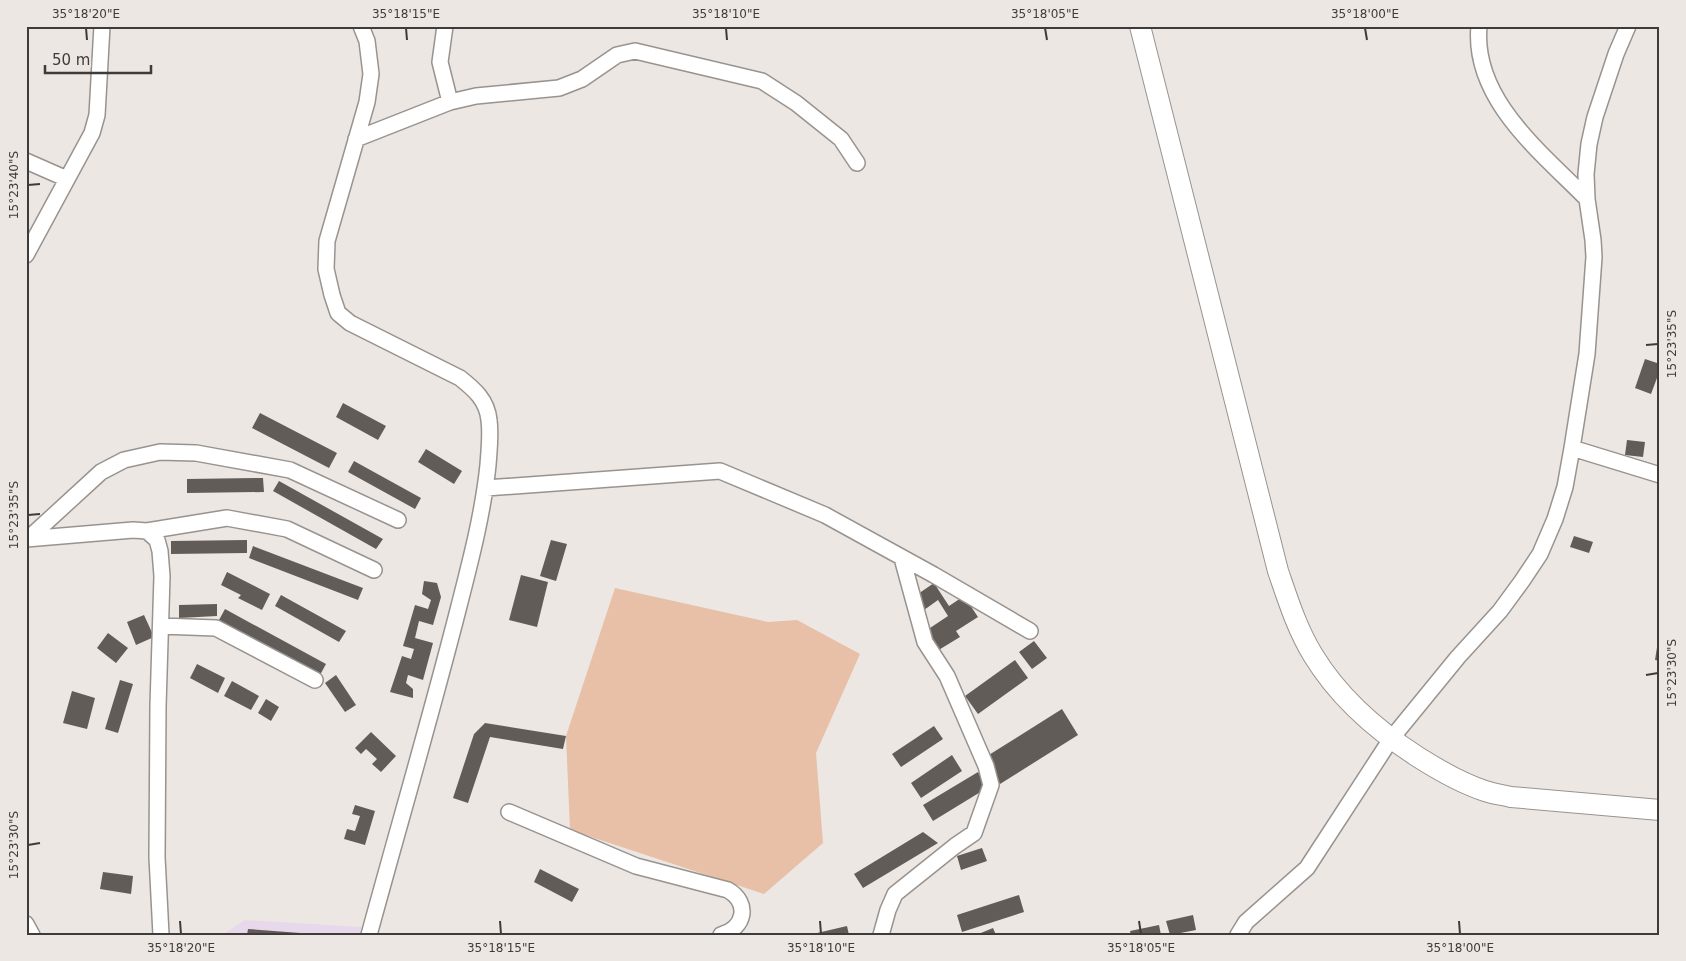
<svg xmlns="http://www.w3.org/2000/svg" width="1686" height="961" viewBox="0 0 1686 961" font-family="'DejaVu Sans',sans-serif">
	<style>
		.medical { fill: #e7d8eb }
		.green { fill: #e7c0a7 }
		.building { fill: #625c59 }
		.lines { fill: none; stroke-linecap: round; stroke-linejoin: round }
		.minor-casing { stroke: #99938f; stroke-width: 18 }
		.secondary-casing { stroke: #99938f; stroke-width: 22 }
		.minor { stroke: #fff; stroke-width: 15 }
		.secondary { stroke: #fff; stroke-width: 20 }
		.ticks { fill: none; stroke: #3e3b3a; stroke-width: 2 }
		.neatline { fill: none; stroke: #3e3b3a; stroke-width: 2 }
		.ticks-label { font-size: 12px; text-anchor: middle; fill: #3e3b3a }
	</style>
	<rect width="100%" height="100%" fill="#ede7e3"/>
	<path class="medical" d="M 245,920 L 362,927 L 365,935 L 222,935 Z"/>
	<path class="green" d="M 615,588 L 768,622 L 797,620 L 860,654 L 816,753 L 823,843 L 764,894 L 570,830 L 566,736 Z"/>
	<path class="building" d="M 1645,359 L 1660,364 L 1660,370 L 1651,394 L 1635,388 Z
		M 343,403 L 386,426 L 378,440 L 336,417 Z
		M 260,413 L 337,453 L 329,468 L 252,428 Z
		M 1627,440 L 1645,442 L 1643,457 L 1625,455 Z
		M 426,449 L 462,471 L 454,484 L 418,462 Z
		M 354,461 L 421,498 L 415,509 L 348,472 Z
		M 263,478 L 264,492 L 187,493 L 187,479 Z
		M 279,481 L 383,539 L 376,549 L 273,491 Z
		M 1574,536 L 1593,542 L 1589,553 L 1570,547 Z
		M 247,540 L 247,553 L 171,554 L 171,541 Z
		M 551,540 L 567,544 L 556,581 L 540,576 Z
		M 253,546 L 363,588 L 358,600 L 249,558 Z
		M 227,572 L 270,594 L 262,610 L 238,598 L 241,595 L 221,585 Z
		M 521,575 L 548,582 L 537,627 L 509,620 Z
		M 424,581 L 437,583 L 441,597 L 433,625 L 419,621 L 415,638 L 433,643 L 423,680 L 408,675 L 406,683 L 413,689 L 413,698 L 390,692 L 402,656 L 411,659 L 414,649 L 403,646 L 415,605 L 428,609 L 431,600 L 422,594 Z
		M 934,583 L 949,606 L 964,596 L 978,617 L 956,631 L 960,637 L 937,651 L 924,632 L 948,616 L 938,600 L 924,610 L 915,596 Z
		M 281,595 L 346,631 L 339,642 L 275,606 Z
		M 217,604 L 217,616 L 179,618 L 179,605 Z
		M 225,609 L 326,664 L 320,675 L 219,620 Z
		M 144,615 L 154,637 L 136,645 L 127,622 Z
		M 108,633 L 128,648 L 116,663 L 97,648 Z
		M 1034,641 L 1047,658 L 1032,669 L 1019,652 Z
		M 1658,641 L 1660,642 L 1660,661 L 1655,660 Z
		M 1015,660 L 1028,678 L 978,714 L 965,696 Z
		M 197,664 L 225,678 L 218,693 L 190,678 Z
		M 336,675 L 356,705 L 345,712 L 325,683 Z
		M 120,680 L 133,684 L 118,733 L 105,729 Z
		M 232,681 L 259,696 L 251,710 L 224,696 Z
		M 72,691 L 95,698 L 87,729 L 63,723 Z
		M 266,699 L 279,707 L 271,721 L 258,713 Z
		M 1062,709 L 1078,735 L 1000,784 L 984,758 Z
		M 485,723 L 566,736 L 563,749 L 490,737 L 468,803 L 453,798 L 474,734 Z
		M 934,726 L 943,739 L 901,767 L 892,754 Z
		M 371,732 L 396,756 L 381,772 L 372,764 L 377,759 L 366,749 L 361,754 L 355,748 Z
		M 952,755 L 962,771 L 921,798 L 911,783 Z
		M 978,772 L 987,788 L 933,821 L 923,805 Z
		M 355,805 L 375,811 L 365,845 L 344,839 L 347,829 L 355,831 L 360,816 L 352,814 Z
		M 923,832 L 938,843 L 863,888 L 854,874 Z
		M 982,848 L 987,861 L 961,870 L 957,856 Z
		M 540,869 L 579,889 L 572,902 L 534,882 Z
		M 103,872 L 133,876 L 131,894 L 100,889 Z
		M 1019,895 L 1024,912 L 962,932 L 957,915 Z
		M 1193,915 L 1196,930 L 1170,935 L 1166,921 Z
		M 1159,925 L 1161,935 L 1131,935 L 1130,931 Z
		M 847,926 L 849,935 L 818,935 L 817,933 Z
		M 993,928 L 996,935 L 976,935 Z
		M 248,929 L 300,933 L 300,935 L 247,935 Z"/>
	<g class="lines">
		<defs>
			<path id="minor" d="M 361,26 L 367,41 L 371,74 L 367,102 L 327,241 L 326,269 L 332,295 L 338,313 L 350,323 L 460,378 C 474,389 487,400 489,420 C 491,435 489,450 488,465 C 483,513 471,559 459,606 C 431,716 399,825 369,935
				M 445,26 L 440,62 L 450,102
				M 1479,26 C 1472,99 1541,152 1587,199
				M 356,139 L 450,102 L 476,96 L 559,88 L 582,79 L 617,55 L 635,51 L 762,81 L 796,103 L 841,139 L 857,163
				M 26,161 L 67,179
				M 26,255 L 92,133 L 97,115 L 102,26
				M 1572,448 L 1660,475
				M 486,488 L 720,471 L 825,515 L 934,575 L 1030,631
				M 147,531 L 227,518 L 287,529 L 374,570
				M 29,538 L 101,472 L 124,460 L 160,452 L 196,453 L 290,470 L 398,520
				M 26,539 L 133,530 L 147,531 L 157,540 L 160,551 L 162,576 L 158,706 L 157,857 L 161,935
				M 161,626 L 216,628 L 315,680
				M 509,812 L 636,866 L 728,890 C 750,903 745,928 721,935
				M 26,924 L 32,935
				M 881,935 L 888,910 L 895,894 L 955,846 L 974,833 L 991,785 L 986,766 L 947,676 L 925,642 L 902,558
				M 1238,935 L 1246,922 L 1307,868 L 1391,739 L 1458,657 L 1500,611 L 1522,581 L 1540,554 L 1555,519 L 1565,487 L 1572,448 L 1587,354 L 1594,257 L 1593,240 L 1587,199 L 1586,174 L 1589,144 L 1595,117 L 1616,54 L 1628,26"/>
			<path id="secondary" d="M 1140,26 L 1278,571 C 1288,600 1297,629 1313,655 C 1339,698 1376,730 1418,757 C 1440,771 1461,783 1485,791 C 1494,794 1503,795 1511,797 L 1660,810"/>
		</defs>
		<use href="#minor" class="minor-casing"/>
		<use href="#secondary" class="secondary-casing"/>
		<use href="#minor" class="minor"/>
		<use href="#secondary" class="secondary"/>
	</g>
	<path class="ticks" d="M 86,28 L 87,40M 406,28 L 407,40M 726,28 L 727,40M 1045,28 L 1047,40M 1365,28 L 1367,40M 28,185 L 40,184M 1646,345 L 1658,344M 28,515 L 40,514M 1646,675 L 1658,673M 28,845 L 40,843M 180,921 L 181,934M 500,921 L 501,934M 820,921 L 821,934M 1139,921 L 1141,934M 1459,921 L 1460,934"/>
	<rect width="1686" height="961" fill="none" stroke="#ede7e3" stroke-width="55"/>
	<path d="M45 65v8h106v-8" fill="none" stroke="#3e3b3a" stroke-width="2.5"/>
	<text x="52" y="65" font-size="15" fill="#3e3b3a" stroke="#ede7e3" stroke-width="4" paint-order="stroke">50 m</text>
	<rect x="28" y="28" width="1630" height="906" class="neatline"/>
	<g class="ticks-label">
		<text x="86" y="18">35°18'20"E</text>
		<text x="406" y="18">35°18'15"E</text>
		<text x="726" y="18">35°18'10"E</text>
		<text x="1045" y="18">35°18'05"E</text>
		<text x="1365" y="18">35°18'00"E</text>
		<text transform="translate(14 185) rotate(-90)" y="4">15°23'40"S</text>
		<text transform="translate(1672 344) rotate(-90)" y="4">15°23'35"S</text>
		<text transform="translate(14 515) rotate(-90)" y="4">15°23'35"S</text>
		<text transform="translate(1672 673) rotate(-90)" y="4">15°23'30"S</text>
		<text transform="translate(14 845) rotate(-90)" y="4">15°23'30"S</text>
		<text x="181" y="952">35°18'20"E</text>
		<text x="501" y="952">35°18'15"E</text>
		<text x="821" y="952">35°18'10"E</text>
		<text x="1141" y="952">35°18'05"E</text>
		<text x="1460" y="952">35°18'00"E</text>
	</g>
</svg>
